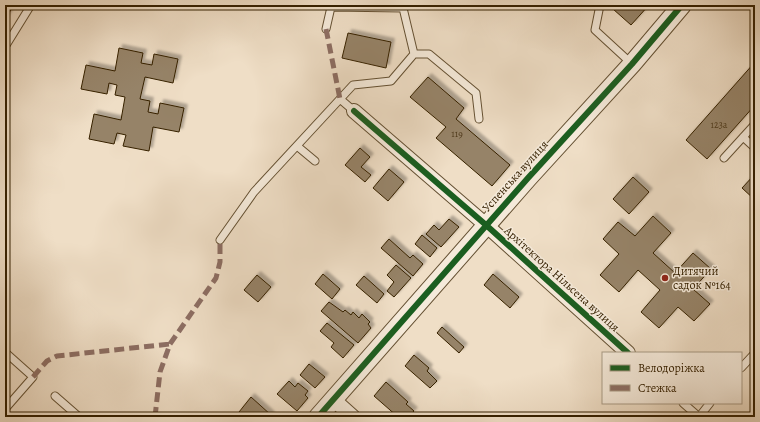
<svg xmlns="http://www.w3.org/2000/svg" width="760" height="422" viewBox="0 0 760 422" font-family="Alegreya,serif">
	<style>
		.building { fill: #968367; stroke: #352000; filter: url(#shadow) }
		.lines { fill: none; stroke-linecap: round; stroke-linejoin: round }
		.service-casing { stroke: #645032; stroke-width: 9 }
		.minor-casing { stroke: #645032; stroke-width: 16 }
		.tertiary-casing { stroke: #645032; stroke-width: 20 }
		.service { stroke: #f5eada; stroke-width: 7 }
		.minor { stroke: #f5eada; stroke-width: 14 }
		.tertiary { stroke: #f5eada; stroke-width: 18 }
		.quiet { stroke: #8d6e63; stroke-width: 5; stroke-dasharray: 10 5; stroke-linecap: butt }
		.cycleway-casing { stroke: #f5eada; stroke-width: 8 }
		.cycleway { stroke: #1b5e20; stroke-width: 6 }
		.poi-dot { fill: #8f2418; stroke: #f5eada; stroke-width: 1.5 }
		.labels { text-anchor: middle; stroke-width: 3; stroke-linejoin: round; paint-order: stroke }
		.number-label { font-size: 10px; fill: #4d391a }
		.street-label { font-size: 12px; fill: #352000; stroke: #f5eada }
		.poi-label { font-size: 12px; fill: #352000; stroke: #f5eada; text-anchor: start }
	</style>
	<defs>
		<filter id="shadow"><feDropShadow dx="3.5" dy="-3.5" stdDeviation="1" flood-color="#0004"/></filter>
	</defs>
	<rect width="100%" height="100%" fill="#efdec6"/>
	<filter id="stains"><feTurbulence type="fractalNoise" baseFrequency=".005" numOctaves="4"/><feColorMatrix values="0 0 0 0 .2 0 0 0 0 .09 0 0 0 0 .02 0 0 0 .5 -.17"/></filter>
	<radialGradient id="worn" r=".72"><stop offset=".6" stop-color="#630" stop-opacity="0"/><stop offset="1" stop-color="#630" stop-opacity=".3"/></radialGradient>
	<path class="building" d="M 5,5 L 14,5 L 5,19 Z
		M 616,5 L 649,5 L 631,25 L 613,9 Z
		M 348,33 L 391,42 L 386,68 L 342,58 Z
		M 119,48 L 143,53 L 141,63 L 152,65 L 154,54 L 178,59 L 173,83 L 145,77 L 140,99 L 150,101 L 148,112 L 158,114 L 160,103 L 184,108 L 179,132 L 153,127 L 149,151 L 123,146 L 126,135 L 117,133 L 114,144 L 89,139 L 94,114 L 121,120 L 125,97 L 115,95 L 117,85 L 109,83 L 107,94 L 81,89 L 86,65 L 115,71 Z
		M 755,62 L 755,105 L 707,159 L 686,140 Z
		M 428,77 L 464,108 L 456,119 L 510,165 L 492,186 L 436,138 L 446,127 L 410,97 Z
		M 360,148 L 370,157 L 361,167 L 371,175 L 365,182 L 345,165 Z
		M 389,169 L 404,182 L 388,201 L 373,188 Z
		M 755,174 L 755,200 L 742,188 Z
		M 633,177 L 649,192 L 629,214 L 613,199 Z
		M 653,216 L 671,233 L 653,253 L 675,273 L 693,253 L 711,269 L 693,289 L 710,304 L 694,321 L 678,307 L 659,328 L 641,312 L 660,290 L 638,270 L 619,292 L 600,275 L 619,254 L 603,239 L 618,222 L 635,236 Z
		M 449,219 L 459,227 L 441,247 L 426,234 L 434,225 L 439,230 Z
		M 422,235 L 437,248 L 430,257 L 415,244 Z
		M 389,239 L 410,258 L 413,255 L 423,264 L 413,276 L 381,248 Z
		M 396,265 L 411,278 L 394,297 L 387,291 L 394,282 L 387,275 Z
		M 323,274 L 340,289 L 332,299 L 315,284 Z
		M 493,274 L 519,297 L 510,308 L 484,285 Z
		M 257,275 L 271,287 L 258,302 L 244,290 Z
		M 364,276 L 384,294 L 377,303 L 356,285 Z
		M 329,302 L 343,312 L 345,310 L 351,315 L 353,312 L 359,318 L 362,314 L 370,322 L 368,324 L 371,328 L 358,343 L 321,311 Z
		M 327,323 L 354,345 L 343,358 L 331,347 L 334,343 L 320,331 Z
		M 442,327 L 464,347 L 459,353 L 437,333 Z
		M 414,355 L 429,368 L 427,371 L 437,381 L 430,388 L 405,366 Z
		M 309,364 L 325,377 L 315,388 L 300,375 Z
		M 289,381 L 295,387 L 298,383 L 308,391 L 305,395 L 308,398 L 297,411 L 277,394 Z
		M 386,382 L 408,402 L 406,404 L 414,411 L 408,417 L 402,416 L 398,417 L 374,396 Z
		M 251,397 L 271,415 L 270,417 L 244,417 L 239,412 Z"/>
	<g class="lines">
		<defs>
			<path id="service" d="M 404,5 L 403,8 L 414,54
				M 600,5 L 595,30 L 632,64
				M 326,29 L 331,7 L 403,8
				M 5,47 L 31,5
				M 340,99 L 354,111
				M 743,137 L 755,148
				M 297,146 L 315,161
				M 724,158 L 755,124
				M 220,240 L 254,192 L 353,85 L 391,81 L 414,54 L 429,54 L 476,93 L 479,119
				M 5,352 L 33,377 L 5,409
				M 741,368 L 755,353
				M 55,396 L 79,417
				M 683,403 L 699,417
				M 699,417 L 710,403"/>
			<path id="minor" d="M 354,111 L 486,225 L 628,353
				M 334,400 L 353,417"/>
			<path id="tertiary" d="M 318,417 L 528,178 L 632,64 L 682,5"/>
		</defs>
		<use href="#service" class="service-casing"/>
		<use href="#minor" class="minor-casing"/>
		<use href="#tertiary" class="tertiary-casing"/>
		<use href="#service" class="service"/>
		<use href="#minor" class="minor"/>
		<use href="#tertiary" class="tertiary"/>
		<path class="quiet" d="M 326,29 L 340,99
			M 33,377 L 47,361 L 57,356 L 170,344
			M 155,417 L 160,372 L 170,344 L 216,278 L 220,262 L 220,240"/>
		<defs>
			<path id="cycleway" d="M 354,111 L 486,225 L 628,353
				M 318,417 L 528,178 L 632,64 L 682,5"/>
		</defs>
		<use href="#cycleway" class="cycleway-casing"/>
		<use href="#cycleway" class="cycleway"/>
	</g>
	<circle class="poi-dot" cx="665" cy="278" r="4"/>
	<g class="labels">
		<g class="number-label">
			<text x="719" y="128">123а</text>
			<text x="457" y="137">119</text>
		</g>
		<g class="street-label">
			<text transform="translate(515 176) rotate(-48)" y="4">Успенська вулиця</text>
			<text transform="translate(562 279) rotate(42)" y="4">Архітектора Нільсена вулиця</text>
		</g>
		<g class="poi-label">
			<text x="673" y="275">Дитячий<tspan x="673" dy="14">садок №164</tspan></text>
		</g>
	</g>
	<rect width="760" height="422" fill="none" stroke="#efdec6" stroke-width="20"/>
	<rect x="6" y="6" width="748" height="410" fill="none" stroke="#352000" stroke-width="2"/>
	<rect x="10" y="10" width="740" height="402" fill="none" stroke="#352000"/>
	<rect x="602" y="352" width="140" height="52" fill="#f5eada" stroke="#a89983"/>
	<rect x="610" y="365" width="20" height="6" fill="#1b5e20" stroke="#a89983"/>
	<text x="638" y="372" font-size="12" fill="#352000">Велодоріжка</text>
	<rect x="610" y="385" width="20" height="6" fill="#8d6e63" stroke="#a89983"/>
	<text x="638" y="392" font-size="12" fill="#352000">Стежка</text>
	<rect width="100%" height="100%" filter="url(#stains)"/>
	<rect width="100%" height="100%" fill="url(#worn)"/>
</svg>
